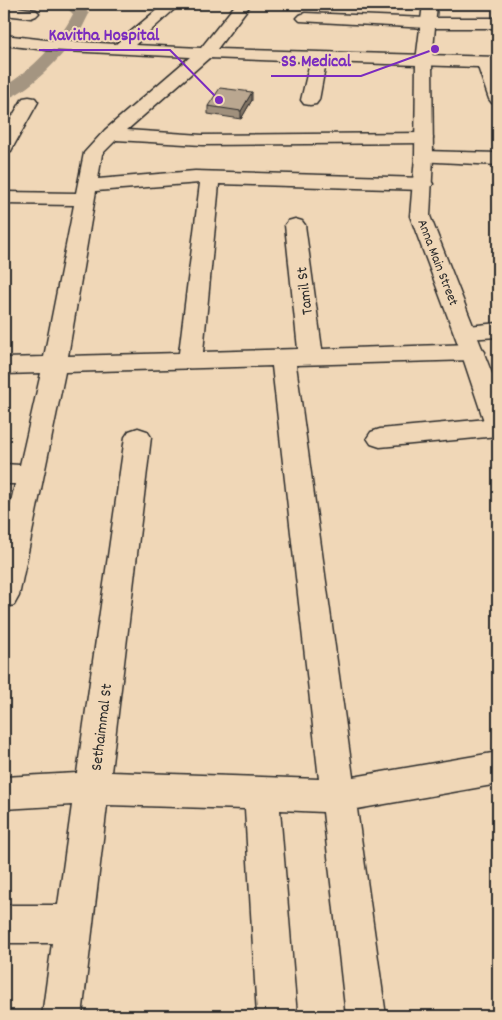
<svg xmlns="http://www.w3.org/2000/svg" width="502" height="1020" viewBox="0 0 502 1020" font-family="Dekko,sans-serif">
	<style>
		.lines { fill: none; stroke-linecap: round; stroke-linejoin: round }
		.canal { fill: #a49581; fill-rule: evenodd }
		.minor-casing { stroke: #2b2b2b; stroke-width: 3 }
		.tertiary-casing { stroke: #2b2b2b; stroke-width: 3 }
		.minor { fill: #f0d7b7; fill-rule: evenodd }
		.tertiary { fill: #f0d7b7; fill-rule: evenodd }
		.wall { fill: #a0907c; stroke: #2b2b2b }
		.shaded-wall { fill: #827565; stroke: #2b2b2b }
		.building { fill: #baa790; stroke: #2b2b2b }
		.labels { text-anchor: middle; stroke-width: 4; stroke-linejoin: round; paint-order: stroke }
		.far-street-label { font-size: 14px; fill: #2b2b2b; stroke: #f0d7b7 }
		.street-label { font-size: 16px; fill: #2b2b2b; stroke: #f0d7b7 }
		.leader { fill: none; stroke: #7b2cbf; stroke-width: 2 }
		.callout-dot { fill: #7b2cbf; stroke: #f0d7b7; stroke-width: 2 }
		.callout-label { font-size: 18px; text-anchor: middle; font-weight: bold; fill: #7b2cbf; stroke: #f0d7b7; stroke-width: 4; stroke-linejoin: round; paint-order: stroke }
	</style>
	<rect width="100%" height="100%" fill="#f0d7b7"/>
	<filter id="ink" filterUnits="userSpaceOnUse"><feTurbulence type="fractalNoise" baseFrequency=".02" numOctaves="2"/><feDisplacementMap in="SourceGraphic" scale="10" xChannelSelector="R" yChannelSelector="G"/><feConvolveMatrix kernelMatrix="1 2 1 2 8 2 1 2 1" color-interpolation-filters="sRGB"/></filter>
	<g filter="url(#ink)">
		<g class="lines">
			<path class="canal" d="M 63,4 L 81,4 L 89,14 C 85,21 82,29 78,35 C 63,55 28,94 4,99 L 4,87 C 32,69 58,44 73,14 Z"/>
			<defs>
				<path id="minor" d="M 164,4 L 180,4 L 135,45 L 201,48 L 236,4 L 251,4 L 217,49 L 498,57 L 498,67 L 495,67 L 498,76 L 498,104 L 492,103 L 489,99 L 478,67 L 326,62 L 319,100 L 316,104 L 310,105 L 304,104 L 301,100 L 310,62 L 209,58 L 127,130 L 202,135 L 424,133 L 430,134 L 433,138 L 430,142 L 424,143 L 202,145 L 116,140 L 102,154 L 98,179 L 195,171 L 423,178 L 430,180 L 433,184 L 430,188 L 423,190 L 219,184 L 203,352 L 298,349 L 285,225 L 288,221 L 295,219 L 302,221 L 305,225 L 322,349 L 473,344 L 481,347 L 485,352 L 481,357 L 473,360 L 296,365 L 353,777 L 498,752 L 498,784 L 357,809 L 386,1016 L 346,1016 L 323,812 L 280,810 L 297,1016 L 257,1016 L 245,809 L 107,805 L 82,1016 L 42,1016 L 52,943 L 4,943 L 4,905 L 58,905 L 72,805 L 4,809 L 4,777 L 77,773 L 125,437 L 129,431 L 138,428 L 147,431 L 151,437 L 111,772 L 319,779 L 272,366 L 65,372 L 19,596 L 14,605 L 4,608 L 4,533 L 15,484 L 4,484 L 4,464 L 20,465 L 41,373 L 4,374 L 4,358 L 44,357 L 74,205 L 4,204 L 4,192 L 76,193 L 84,153 L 105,130 L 190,57 L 46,50 L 4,45 L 4,35 L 46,40 L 116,44 ZM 200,183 L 179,353 L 68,356 L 96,191 Z
					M 4,5 L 36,10 L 39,13 L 36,16 L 31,18 L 4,15 Z
					M 305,13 L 427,18 L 498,18 L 498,28 L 427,28 L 300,21 L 297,18 L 300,15 Z
					M 29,97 L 35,98 L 38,102 L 13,147 L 11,151 L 4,152 L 4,131 L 23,98 Z
					M 424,151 L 498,153 L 498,165 L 417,161 L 415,157 L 417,153 Z
					M 498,323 L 498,337 L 466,339 L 458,337 L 454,332 L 458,327 Z
					M 498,418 L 498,436 L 380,447 L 371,444 L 367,438 L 371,432 L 380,429 Z"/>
				<path id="tertiary" d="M 423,4 L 437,4 L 432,61 L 433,157 L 430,216 L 498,389 L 498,433 L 489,430 L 485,424 L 461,352 L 410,216 L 415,157 L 416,61 Z"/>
			</defs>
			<use href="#minor" class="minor-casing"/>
			<use href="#tertiary" class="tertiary-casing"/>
			<use href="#minor" class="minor"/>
			<use href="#tertiary" class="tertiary"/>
		</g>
		<path class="wall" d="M 252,100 L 241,119 L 208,114 L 208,106 Z"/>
		<path class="shaded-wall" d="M 252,92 L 252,100 L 241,119 L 241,111 Z"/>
		<path class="building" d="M 220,88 L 252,92 L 241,111 L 208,106 Z"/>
	</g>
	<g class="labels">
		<g class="far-street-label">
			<text transform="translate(439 262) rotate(69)" y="5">Anna Main Street</text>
		</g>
		<g class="street-label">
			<text transform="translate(303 291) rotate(-97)" y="6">Tamil St</text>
			<text transform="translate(100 727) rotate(-83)" y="6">Sethaimmal St</text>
		</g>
	</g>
	<path class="leader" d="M219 100L170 50H39M435 49L361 76H271"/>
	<g class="callout-dot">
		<circle cx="219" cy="100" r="5"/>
		<circle cx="435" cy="49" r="5"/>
	</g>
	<g class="callout-label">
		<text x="104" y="40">Kavitha Hospital</text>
		<text x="316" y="66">SS Medical</text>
	</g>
	<rect width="502" height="1020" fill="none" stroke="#f0d7b7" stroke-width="20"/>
	<rect x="10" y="10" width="482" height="1000" fill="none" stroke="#2b2b2b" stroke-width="2" filter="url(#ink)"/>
</svg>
